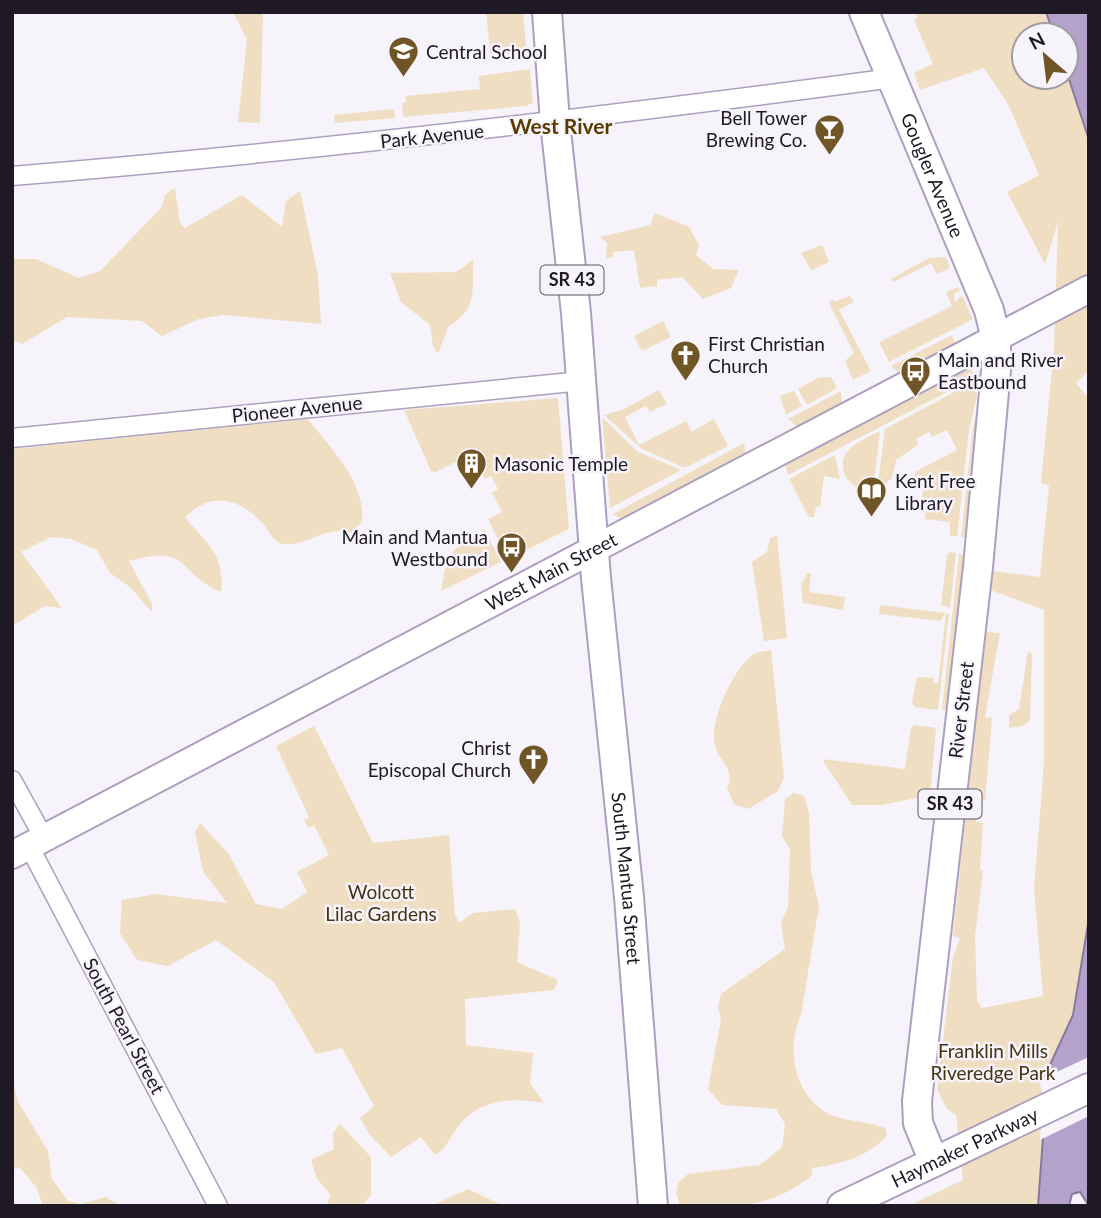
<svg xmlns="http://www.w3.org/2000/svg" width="1101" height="1218" viewBox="0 0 1101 1218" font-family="Lato,sans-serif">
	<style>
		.green { fill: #f0dec2 }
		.water { fill: #b5a2cc; stroke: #88799a; stroke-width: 2 }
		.pier { fill: #f6f3fa }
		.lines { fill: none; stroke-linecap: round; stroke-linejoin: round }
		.minor-casing { stroke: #ada0be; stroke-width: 21 }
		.secondary-casing { stroke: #ada0be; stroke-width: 30 }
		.primary-casing { stroke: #ada0be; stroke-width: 32 }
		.minor { stroke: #fff; stroke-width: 18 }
		.secondary { stroke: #fff; stroke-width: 26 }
		.primary { stroke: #fff; stroke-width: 28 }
		.labels { text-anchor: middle; stroke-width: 5; stroke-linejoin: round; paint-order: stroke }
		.shield { fill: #f6f3fa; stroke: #5f5a64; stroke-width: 2 }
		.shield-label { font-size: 18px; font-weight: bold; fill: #1e1924 }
		.poi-label { font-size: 19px; fill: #1e1924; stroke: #f6f3fa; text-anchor: start }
		.street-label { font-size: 19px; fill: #1e1924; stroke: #f6f3fa }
		.park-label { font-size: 19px; fill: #453311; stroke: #f6f3fa }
		.neighbourhood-label { font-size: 21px; font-weight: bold; fill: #593d00; stroke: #f6f3fa }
	</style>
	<rect width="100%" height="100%" fill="#f6f3fa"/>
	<path class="green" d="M 233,12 L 263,12 L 260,123 L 238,122 L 247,40 Z
		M 486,12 L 523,12 L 527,57 L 491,61 Z
		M 915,12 L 1046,12 L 1054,35 L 1024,35 L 1024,77 L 1066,77 L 1066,70 L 1089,140 L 1089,370 L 1076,383 L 1089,399 L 1089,918 L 1073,1015 L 1042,1082 L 1046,1096 L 1038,1206 L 908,1206 L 963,1180 L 956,1115 L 947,1109 L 937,1089 L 953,957 L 960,938 L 953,936 L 985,632 L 1000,633 L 985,717 L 992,718 L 985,801 L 977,801 L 976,822 L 983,823 L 980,870 L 983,870 L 975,936 L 977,1001 L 982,1008 L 1043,996 L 1034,888 L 1044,763 L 1044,610 L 985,588 L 986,575 L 993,571 L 1040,577 L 1049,486 L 1041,483 L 1054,348 L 1058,222 L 1045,264 L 1007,192 L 1039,175 L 1007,102 L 984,68 L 920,90 L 914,73 L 933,64 L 914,20 L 918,18 Z
		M 530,69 L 533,103 L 526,106 L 403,117 L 402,103 L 406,102 L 405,96 L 480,89 L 479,76 Z
		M 394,109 L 395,118 L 335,123 L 334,115 Z
		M 175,188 L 180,223 L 185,228 L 242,195 L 282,227 L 286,201 L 300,191 L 318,275 L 321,324 L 224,315 L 199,319 L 162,336 L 142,321 L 67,317 L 22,344 L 12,340 L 12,259 L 36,259 L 79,278 L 100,271 L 161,208 L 165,195 Z
		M 655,213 L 689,227 L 699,245 L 696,255 L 713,269 L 739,270 L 731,288 L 703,299 L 682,277 L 657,280 L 657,286 L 640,288 L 634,250 L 613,252 L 613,257 L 606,258 L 607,243 L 600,237 L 650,225 Z
		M 822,245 L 829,262 L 811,270 L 801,253 Z
		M 946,257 L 950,268 L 937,274 L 931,263 L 893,282 L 891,279 L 929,258 Z
		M 473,260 C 472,292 478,309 448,327 L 438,354 L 433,346 L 430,325 L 401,302 L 390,273 L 456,272 Z
		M 958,287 L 960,291 L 954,294 L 954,300 L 956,302 L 960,296 L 963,297 L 973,319 L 889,362 L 879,342 L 952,306 L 946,292 Z
		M 849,296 L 854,302 L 839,310 L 871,371 L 853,380 L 845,361 L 854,353 L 829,303 L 832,299 L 834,302 Z
		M 663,321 L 671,337 L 642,351 L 634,336 Z
		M 952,335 L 956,345 L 900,374 L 891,366 Z
		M 971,367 L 974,378 L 788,475 L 785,464 Z
		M 831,377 L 837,388 L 807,405 L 798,389 L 818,378 Z
		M 983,377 L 969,536 L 961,537 L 973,427 L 981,396 L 979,380 Z
		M 975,381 L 977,396 L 969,429 L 957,537 L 950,535 L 950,522 L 925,519 L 927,501 L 922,501 L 924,480 L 914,479 L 915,472 L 957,450 L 947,430 L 932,437 L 929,432 L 916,439 L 919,444 L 896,460 L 892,478 L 877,490 L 885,429 Z
		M 659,390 L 667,404 L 650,412 L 646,406 L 625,417 L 639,445 L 686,421 L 692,432 L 714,419 L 728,446 L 685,468 L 642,449 L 604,415 L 622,410 Z
		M 794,391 L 802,406 L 786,415 L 780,396 Z
		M 841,391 L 842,403 L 798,427 L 788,419 Z
		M 558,398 L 569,529 L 508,559 L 488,519 L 502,512 L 492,493 L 498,489 L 491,476 L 485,479 L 471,454 L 436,472 L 431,471 L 404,410 Z
		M 602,417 L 638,452 L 681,470 L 610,508 Z
		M 308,419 C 331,449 366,482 362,522 L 351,533 C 324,525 305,548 282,544 C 273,542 269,531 264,525 C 241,498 210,490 185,518 C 208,544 225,555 221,592 C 174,572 194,544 129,561 L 152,604 L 152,612 L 130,587 L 110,573 L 97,550 L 71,539 L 51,537 L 21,552 L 62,608 L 45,606 L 12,626 L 12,449 Z
		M 880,431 L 873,491 L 857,488 L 847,479 C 832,451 859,442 880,431 Z
		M 744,443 L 746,455 L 623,520 L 613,514 Z
		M 835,455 L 840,479 L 824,476 L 820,507 L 816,507 L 814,517 L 809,517 L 789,479 Z
		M 485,530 L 501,562 L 441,591 C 448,553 450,548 485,530 Z
		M 777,536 L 787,638 L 764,641 L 752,562 L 767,552 L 770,538 Z
		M 950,552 L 956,553 L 950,608 L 941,605 L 947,555 Z
		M 959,553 L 966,558 L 948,710 L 942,710 Z
		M 808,573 L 811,573 L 809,592 L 845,597 L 843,610 L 803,603 L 801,584 Z
		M 880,605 L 945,613 L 941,621 L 879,614 Z
		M 946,613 L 949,613 L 938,710 L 915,707 L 912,703 L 917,677 L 934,678 L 933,683 L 938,683 Z
		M 771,650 L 784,777 L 778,791 L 748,809 L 734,804 L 727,788 C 736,768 719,763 715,745 C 709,721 732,672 751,656 C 756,652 764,651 771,650 Z
		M 1028,651 L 1032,654 L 1030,720 L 1023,726 L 1009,728 L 1009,715 L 1019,709 Z
		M 915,725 L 936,728 L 930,795 L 882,805 L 852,805 L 822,759 L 905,769 L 911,728 Z
		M 314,726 L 373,843 L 449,835 L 455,915 L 459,923 L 473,913 L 515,909 L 520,923 L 517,962 L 558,980 L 554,990 L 465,999 L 466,1045 L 533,1053 L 530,1083 L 544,1103 C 510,1097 476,1099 455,1131 C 446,1143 449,1146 435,1155 L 421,1137 L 391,1157 L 370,1135 L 360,1118 L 374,1106 L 342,1048 L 316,1054 L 274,982 L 216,940 L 168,966 L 137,960 L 120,933 L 122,900 L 156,894 L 227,903 L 203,871 L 195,832 L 200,823 L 228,853 L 256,904 L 282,909 L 307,892 L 297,872 L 329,855 L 314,825 L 308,828 L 304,820 L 309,817 L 276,746 Z
		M 794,793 L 804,796 L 809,813 L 811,871 L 819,906 L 801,1015 C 785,1048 795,1099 831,1115 C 849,1122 867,1121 885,1128 L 887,1135 C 871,1156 838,1165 812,1168 L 812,1175 C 769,1211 732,1206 680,1206 L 676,1193 L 678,1183 L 688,1174 L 760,1165 L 782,1147 L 785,1124 L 776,1109 L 722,1105 L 708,1089 L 721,1019 L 718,1007 L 721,994 L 785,949 L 781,923 L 788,907 L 790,849 L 782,836 L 785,799 Z
		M 12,1075 L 18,1102 L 48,1151 L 52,1179 L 68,1201 L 81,1204 L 106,1197 L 121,1206 L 43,1206 L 37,1188 L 19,1167 L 12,1170 Z
		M 340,1124 L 371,1157 L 371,1195 L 362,1206 L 326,1206 L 331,1195 L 317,1179 L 311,1160 L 334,1149 L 333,1133 Z
		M 468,1189 L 504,1206 L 431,1206 Z"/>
	<path class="water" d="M 1046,12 L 1089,13 L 1089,140 L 1066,70 L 1066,35 L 1054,35 Z
		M 1089,918 L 1089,1206 L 1080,1192 L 1072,1194 L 1069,1206 L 1038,1206 L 1046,1096 L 1042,1082 L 1073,1015 Z"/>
	<path class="pier" d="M 1089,1057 L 1089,1116 L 1040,1140 L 1043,1096 L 1039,1080 Z"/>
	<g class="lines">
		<defs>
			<path id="minor" d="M 12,176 C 307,152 600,117 893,78
				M 12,438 L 582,381
				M 12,780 L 44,838
				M 29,846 L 218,1206"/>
			<g id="secondary">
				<path id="s1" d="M 12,855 L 1089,289"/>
			</g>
			<g id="primary">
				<path id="s2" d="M 547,12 L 555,122 L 576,313 L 596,578 L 629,897 L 653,1206"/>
				<path id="s3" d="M 864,12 L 989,310 L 996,339 L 996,370 L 978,567 L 917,1101 L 918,1123 L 934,1162"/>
				<path id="s4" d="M 842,1206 L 1089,1088"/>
			</g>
		</defs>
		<use href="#minor" class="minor-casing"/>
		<use href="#secondary" class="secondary-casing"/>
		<use href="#primary" class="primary-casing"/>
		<use href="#minor" class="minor"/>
		<use href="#secondary" class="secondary"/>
		<use href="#primary" class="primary"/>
	</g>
	<defs>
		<symbol id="school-pin" viewBox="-11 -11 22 30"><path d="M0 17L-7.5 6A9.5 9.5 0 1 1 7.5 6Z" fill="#705527" stroke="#f6f3fa"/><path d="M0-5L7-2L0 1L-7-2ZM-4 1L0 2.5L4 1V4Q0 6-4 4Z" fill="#fff"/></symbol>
		<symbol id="bar-pin" viewBox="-11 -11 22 30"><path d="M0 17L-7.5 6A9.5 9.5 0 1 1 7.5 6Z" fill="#705527" stroke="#f6f3fa"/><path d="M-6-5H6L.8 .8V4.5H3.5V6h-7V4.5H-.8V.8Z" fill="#fff"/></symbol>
		<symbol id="church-pin" viewBox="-11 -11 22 30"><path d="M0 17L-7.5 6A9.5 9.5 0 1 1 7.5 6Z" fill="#705527" stroke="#f6f3fa"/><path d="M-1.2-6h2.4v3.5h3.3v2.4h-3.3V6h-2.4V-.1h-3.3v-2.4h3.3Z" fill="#fff"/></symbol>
		<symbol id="bus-pin" viewBox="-11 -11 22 30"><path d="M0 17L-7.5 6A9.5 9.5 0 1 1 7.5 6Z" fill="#705527" stroke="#f6f3fa"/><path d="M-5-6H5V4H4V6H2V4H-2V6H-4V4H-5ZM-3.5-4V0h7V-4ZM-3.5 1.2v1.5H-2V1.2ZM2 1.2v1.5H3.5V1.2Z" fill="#fff"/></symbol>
		<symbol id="building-pin" viewBox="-11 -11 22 30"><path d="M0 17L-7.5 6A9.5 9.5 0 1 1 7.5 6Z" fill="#705527" stroke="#f6f3fa"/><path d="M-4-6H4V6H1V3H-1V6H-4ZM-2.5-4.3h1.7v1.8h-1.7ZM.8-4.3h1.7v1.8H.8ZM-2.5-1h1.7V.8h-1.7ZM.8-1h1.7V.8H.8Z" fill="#fff"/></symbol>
		<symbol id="library-pin" viewBox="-11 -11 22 30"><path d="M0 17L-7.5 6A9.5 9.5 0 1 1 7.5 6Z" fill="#705527" stroke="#f6f3fa"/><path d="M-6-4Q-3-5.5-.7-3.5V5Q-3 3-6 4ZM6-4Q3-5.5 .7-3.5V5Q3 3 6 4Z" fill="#fff"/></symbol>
	</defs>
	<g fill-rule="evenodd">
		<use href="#school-pin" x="386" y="34" width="35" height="47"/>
		<use href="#bar-pin" x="812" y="112" width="35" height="47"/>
		<use href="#church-pin" x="668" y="338" width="35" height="47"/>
		<use href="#bus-pin" x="898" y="354" width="35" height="47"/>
		<use href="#building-pin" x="454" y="446" width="35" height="47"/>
		<use href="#library-pin" x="854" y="474" width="35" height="47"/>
		<use href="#bus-pin" x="494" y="530" width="35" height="47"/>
		<use href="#church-pin" x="516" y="742" width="35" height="47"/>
	</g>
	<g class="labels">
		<g class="shield">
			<rect x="540.5" y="265.5" width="63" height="29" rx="5"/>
			<rect x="918.5" y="789.5" width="63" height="29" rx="5"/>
		</g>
		<g class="shield-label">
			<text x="572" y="286">SR 43</text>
			<text x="950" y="810">SR 43</text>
		</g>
		<g class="poi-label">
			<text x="426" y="59">Central School</text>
			<text x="807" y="125" text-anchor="end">Bell Tower<tspan x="807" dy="22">Brewing Co.</tspan></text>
			<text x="708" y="351">First Christian<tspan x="708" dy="22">Church</tspan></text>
			<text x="938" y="367">Main and River<tspan x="938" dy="22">Eastbound</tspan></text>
			<text x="494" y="471">Masonic Temple</text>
			<text x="895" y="488">Kent Free<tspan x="895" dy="22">Library</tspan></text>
			<text x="488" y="544" text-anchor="end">Main and Mantua<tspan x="488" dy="22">Westbound</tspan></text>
			<text x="511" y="755" text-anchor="end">Christ<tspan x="511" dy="22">Episcopal Church</tspan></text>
		</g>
		<g class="street-label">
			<text transform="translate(432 136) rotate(-6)" y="7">Park Avenue</text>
			<text dy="7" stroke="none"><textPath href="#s3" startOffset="177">Gougler Avenue</textPath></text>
			<text transform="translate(297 409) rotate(-6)" y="7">Pioneer Avenue</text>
			<text dy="7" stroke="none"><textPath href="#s1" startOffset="609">West Main Street</textPath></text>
			<text transform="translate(961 710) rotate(-83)" y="7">River Street</text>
			<text dy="7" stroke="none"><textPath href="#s2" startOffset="870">South Mantua Street</textPath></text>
			<text transform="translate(124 1026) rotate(62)" y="7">South Pearl Street</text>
			<text dy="7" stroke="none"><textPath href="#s4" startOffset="136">Haymaker Parkway</textPath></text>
		</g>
		<g class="park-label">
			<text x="381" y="899">Wolcott<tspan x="381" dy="22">Lilac Gardens</tspan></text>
			<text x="993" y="1058">Franklin Mills<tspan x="993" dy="22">Riveredge Park</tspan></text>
		</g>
		<g class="neighbourhood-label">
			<text x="561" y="134">West River</text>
		</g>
	</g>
	<rect width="1101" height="1218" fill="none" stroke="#1e1924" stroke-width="28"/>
	<g transform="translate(1045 56) rotate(332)"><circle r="33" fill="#f6f3fa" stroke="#a09ca4" stroke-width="2"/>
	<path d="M0-5L12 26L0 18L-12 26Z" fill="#705527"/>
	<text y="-10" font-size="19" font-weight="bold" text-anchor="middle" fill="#1e1924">N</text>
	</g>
</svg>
